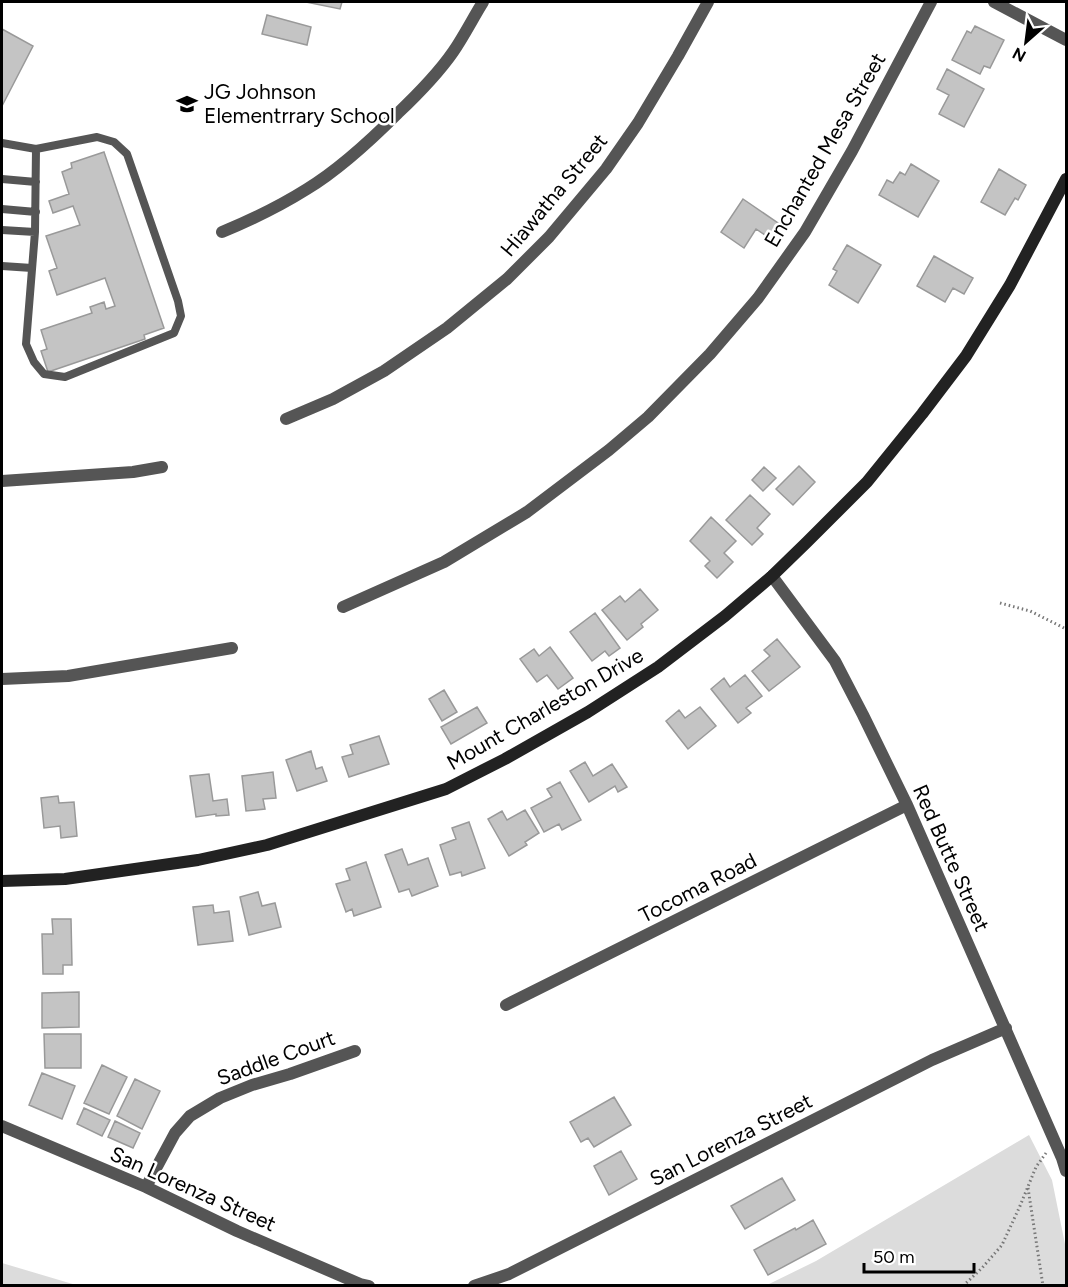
<svg xmlns="http://www.w3.org/2000/svg" width="1068" height="1287" viewBox="0 0 1068 1287" font-family="Figtree,sans-serif">
	<style>
		.green { fill: #dcdcdc }
		.building { fill: #c4c4c4; stroke: #999; stroke-width: 1.5 }
		.lines { fill: none; stroke-linecap: round; stroke-linejoin: round }
		.path { stroke: #777; stroke-width: 3; stroke-dasharray: 1.5 3; stroke-linecap: butt }
		.lane { stroke: #555; stroke-width: 8 }
		.street { stroke: #555; stroke-width: 12 }
		.secondary { stroke: #222; stroke-width: 12 }
		.labels { text-anchor: middle; stroke-width: 5; stroke-linejoin: round; paint-order: stroke }
		.poi-label { font-size: 21px; fill: #000; stroke: #fff; text-anchor: start }
		.street-label { font-size: 21px; fill: #000; stroke: #fff }
	</style>
	<rect width="100%" height="100%" fill="#fff"/>
	<path class="green" d="M 1029,1135 L 1052,1180 L 1066,1249 L 1066,1285 L 767,1285 L 816,1261 Z
		M 2,1263 L 76,1285 L 2,1285 Z"/>
	<path class="building" d="M 306,2 L 342,2 L 340,9 Z
		M 267,15 L 311,27 L 307,45 L 262,34 Z
		M 975,26 L 1004,40 L 990,68 L 984,66 L 980,74 L 952,60 L 967,31 L 971,33 Z
		M 2,29 L 33,46 L 2,106 Z
		M 947,69 L 984,89 L 964,127 L 939,114 L 949,95 L 937,89 Z
		M 104,152 L 164,328 L 144,335 L 145,339 L 48,372 L 41,351 L 47,349 L 41,330 L 92,313 L 90,307 L 104,302 L 106,309 L 115,306 L 105,278 L 57,295 L 49,271 L 57,268 L 46,236 L 80,225 L 73,206 L 53,213 L 49,201 L 69,194 L 62,172 L 72,168 L 71,163 Z
		M 911,164 L 939,181 L 918,217 L 879,195 L 887,180 L 893,183 L 900,172 L 905,175 Z
		M 999,169 L 1026,185 L 1018,200 L 1015,198 L 1005,215 L 981,202 Z
		M 743,199 L 778,223 L 768,237 L 756,229 L 744,248 L 721,232 Z
		M 847,245 L 881,265 L 858,303 L 829,285 L 837,271 L 833,269 Z
		M 934,256 L 973,278 L 964,294 L 953,288 L 945,302 L 917,286 Z
		M 799,466 L 815,482 L 793,505 L 776,489 Z
		M 764,467 L 776,478 L 763,491 L 752,480 Z
		M 750,495 L 770,514 L 757,528 L 763,534 L 752,545 L 726,520 Z
		M 711,517 L 736,541 L 724,553 L 733,562 L 717,578 L 705,566 L 710,561 L 690,541 Z
		M 640,589 L 658,610 L 641,624 L 643,627 L 627,640 L 602,610 L 620,596 L 625,602 Z
		M 595,613 L 620,648 L 609,656 L 605,651 L 592,661 L 570,632 Z
		M 777,639 L 800,667 L 769,691 L 752,671 L 770,656 L 764,650 Z
		M 550,647 L 573,678 L 558,689 L 547,675 L 537,682 L 520,659 L 534,649 L 539,656 Z
		M 745,675 L 762,696 L 746,708 L 751,713 L 738,723 L 711,689 L 724,678 L 730,687 Z
		M 444,690 L 457,712 L 442,721 L 429,699 Z
		M 477,707 L 487,723 L 451,744 L 441,727 Z
		M 700,707 L 716,726 L 688,749 L 666,721 L 679,710 L 685,718 Z
		M 379,736 L 389,764 L 349,777 L 342,757 L 353,754 L 350,745 Z
		M 311,751 L 316,769 L 322,767 L 327,781 L 297,791 L 286,760 Z
		M 585,762 L 593,776 L 612,764 L 627,787 L 618,792 L 615,786 L 589,802 L 570,771 Z
		M 273,772 L 276,798 L 263,799 L 265,809 L 246,811 L 242,776 Z
		M 209,774 L 213,801 L 227,799 L 229,815 L 216,816 L 216,814 L 196,817 L 190,776 Z
		M 560,782 L 581,820 L 562,830 L 559,824 L 544,832 L 531,808 L 552,797 L 547,789 Z
		M 58,796 L 59,803 L 74,802 L 77,836 L 61,838 L 60,826 L 44,828 L 41,798 Z
		M 525,810 L 539,833 L 525,842 L 527,845 L 509,856 L 488,819 L 502,811 L 507,820 Z
		M 469,822 L 485,868 L 462,876 L 461,872 L 450,875 L 440,845 L 456,839 L 452,828 Z
		M 402,849 L 408,865 L 428,858 L 438,886 L 412,896 L 409,889 L 399,892 L 385,855 Z
		M 366,862 L 381,907 L 354,916 L 352,909 L 346,912 L 336,884 L 350,880 L 346,869 Z
		M 258,892 L 262,906 L 275,903 L 281,927 L 249,935 L 240,897 Z
		M 213,905 L 214,913 L 229,911 L 233,941 L 198,945 L 193,907 Z
		M 52,919 L 71,919 L 72,965 L 63,965 L 63,974 L 43,974 L 42,934 L 53,934 Z
		M 79,992 L 79,1027 L 42,1028 L 42,993 Z
		M 44,1034 L 81,1034 L 81,1068 L 45,1068 Z
		M 102,1065 L 127,1077 L 109,1114 L 84,1103 Z
		M 42,1073 L 75,1086 L 62,1119 L 29,1105 Z
		M 135,1079 L 160,1091 L 142,1129 L 117,1116 Z
		M 614,1097 L 631,1125 L 594,1147 L 588,1138 L 581,1142 L 570,1122 Z
		M 84,1108 L 110,1120 L 102,1136 L 77,1124 Z
		M 115,1121 L 140,1133 L 133,1148 L 108,1137 Z
		M 621,1151 L 637,1179 L 609,1195 L 594,1166 Z
		M 782,1178 L 795,1200 L 745,1229 L 731,1206 Z
		M 813,1220 L 826,1244 L 768,1275 L 754,1250 L 795,1228 L 796,1230 Z"/>
	<g class="lines">
		<path class="path" d="M 1000,603 L 1030,611 L 1066,629
			M 1028,1188 L 1043,1286
			M 963,1286 L 982,1268 L 1002,1245 L 1020,1206 L 1036,1167 L 1046,1153"/>
		<path class="lane" d="M 2,143 L 36,149 L 97,137 L 114,142 L 127,154 L 178,301 L 181,316 L 174,333 L 65,377 L 44,374 L 34,362 L 26,344 L 35,232 L 2,230
			M 2,179 L 36,182
			M 2,209 L 36,212
			M 35,232 L 36,149
			M 2,266 L 32,268"/>
		<path class="street" d="M 994,2 L 1066,40
			M 222,232 C 251,220 280,206 307,189 C 340,169 370,141 398,113 C 418,94 437,75 453,52 C 464,36 473,18 483,2
			M 286,419 L 333,399 L 384,371 L 447,328 L 507,279 L 549,237 L 606,169 L 638,123 L 678,56 L 708,2
			M 2,481 L 133,472 L 162,467
			M 772,576 L 835,661 L 863,715 L 907,805 L 1062,1158 L 1066,1171
			M 343,607 L 444,562 L 527,512 L 609,450 L 648,417 L 710,354 L 758,298 L 805,232 L 852,151 L 931,2
			M 2,679 L 68,676 L 232,648
			M 506,1005 L 907,805
			M 2,1126 L 146,1187 L 237,1231 L 360,1284 L 369,1286
			M 146,1187 L 175,1133 L 190,1116 L 220,1098 L 252,1085 L 290,1074 L 355,1051
			M 474,1286 L 509,1274 L 932,1060 L 1006,1028"/>
		<path class="secondary" d="M 2,881 L 65,879 L 198,860 L 267,845 L 446,789 L 505,759 L 588,712 L 658,667 L 725,616 L 772,576 L 807,542 L 867,482 L 922,414 L 966,356 L 1010,285 L 1066,179"/>
	</g>
	<defs>
		<symbol id="school-bare" viewBox="-9 -9 18 18"><path d="M0-5L7-2L0 1L-7-2ZM-4 1L0 2.5L4 1V4Q0 6-4 4Z" fill="#000" stroke="#fff" stroke-width="2.5" paint-order="stroke"/></symbol>
	</defs>
	<g fill-rule="evenodd">
		<use href="#school-bare" x="172" y="89" width="30" height="30"/>
	</g>
	<g class="labels">
		<g class="poi-label">
			<text x="204" y="99">JG Johnson<tspan x="204" dy="24">Elementrrary School</tspan></text>
		</g>
		<g class="street-label">
			<text transform="translate(825 150) rotate(-60)" y="7">Enchanted Mesa Street</text>
			<text transform="translate(554 195) rotate(-50)" y="7">Hiawatha Street</text>
			<text transform="translate(545 709) rotate(-30)" y="7">Mount Charleston Drive</text>
			<text transform="translate(951 858) rotate(66)" y="7">Red Butte Street</text>
			<text transform="translate(698 888) rotate(-27)" y="7">Tocoma Road</text>
			<text transform="translate(276 1058) rotate(-20)" y="7">Saddle Court</text>
			<text transform="translate(731 1140) rotate(-27)" y="7">San Lorenza Street</text>
			<text transform="translate(193 1189) rotate(24)" y="7">San Lorenza Street</text>
		</g>
	</g>
	<rect width="1068" height="1287" fill="none" stroke="#000000" stroke-width="6"/>
	<g transform="translate(1026 42) rotate(208)" stroke="#ffffff" stroke-width="4.5" paint-order="stroke">
	<path d="M0-4.5L10 22L0 15L-10 22Z" fill="#000000"/>
	<text y="-9" font-size="16" font-weight="bold" text-anchor="middle" fill="#000000">N</text>
	</g>
	<path d="M864 1263v9h110v-9" fill="none" stroke="#000000" stroke-width="3"/>
	<text x="873" y="1263" font-size="18" fill="#000000" stroke="#ffffff" stroke-width="4.5" paint-order="stroke">50 m</text>
</svg>
